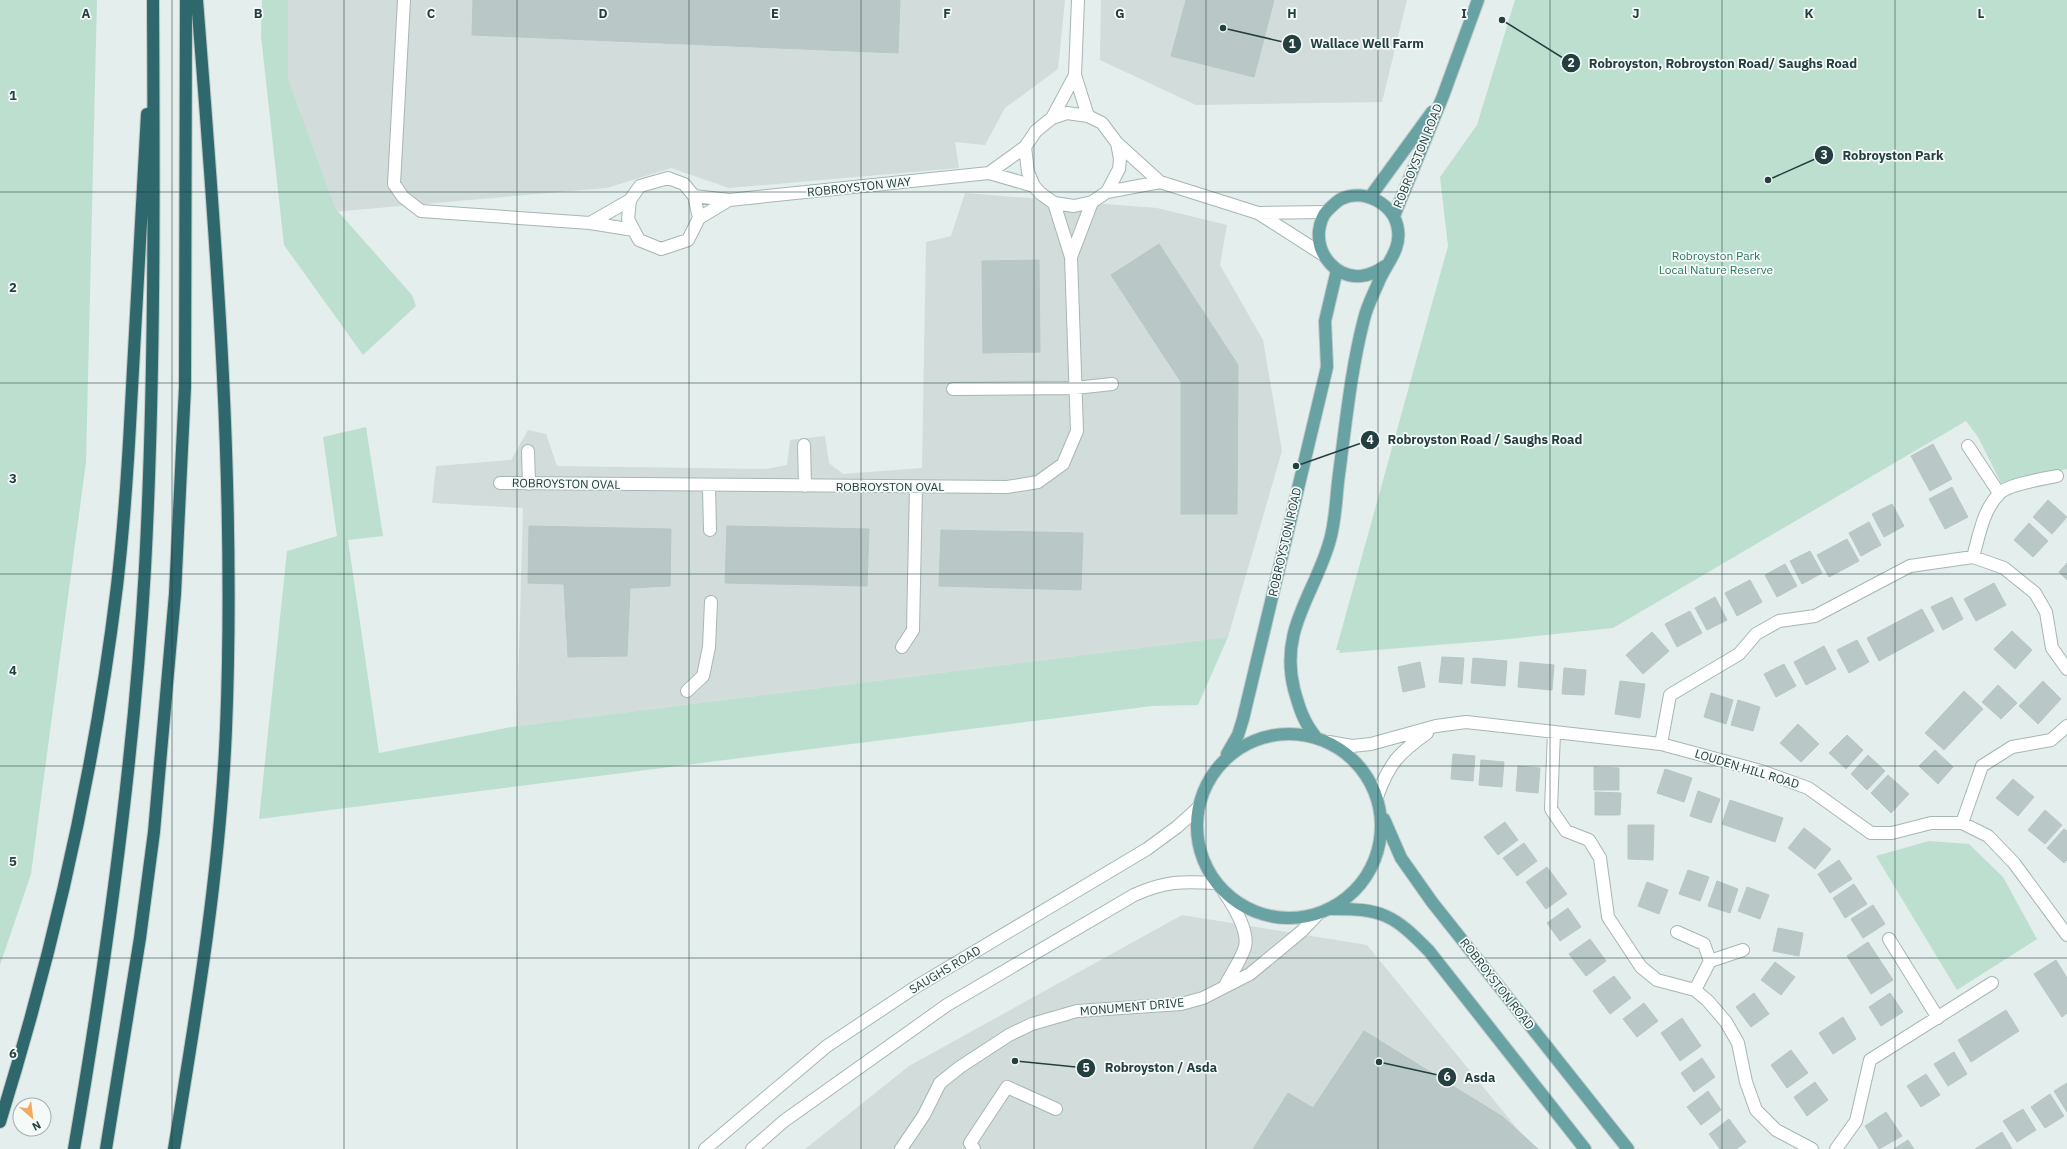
<svg xmlns="http://www.w3.org/2000/svg" width="2067" height="1149" viewBox="0 0 2067 1149" font-family="'IBM Plex Sans',sans-serif">
	<style>
		.built { fill: #d2dddb }
		.green { fill: #bddfd0 }
		.building { fill: #b9c8c6; stroke: #b6c7c5 }
		.lines { fill: none; stroke-linecap: round; stroke-linejoin: round }
		.minor-casing { stroke: #a6b6b5; stroke-width: 14 }
		.major-casing { stroke: #c1c9c9; stroke-width: 14 }
		.highway-casing { stroke: #c1c9c9; stroke-width: 14 }
		.minor { stroke: #fff; stroke-width: 12 }
		.major { stroke: #68a2a3; stroke-width: 12 }
		.highway { stroke: #2e676c; stroke-width: 12 }
		.grid { fill: none; stroke: #233f3f; stroke-width: 1; stroke-opacity: 0.55 }
		.labels { text-anchor: middle; stroke-width: 3.5; stroke-linejoin: round; paint-order: stroke }
		.street-label { font-size: 12px; fill: #233f3f; stroke: #f5faf9 }
		.park-label { font-size: 12px; fill: #2c775f; stroke: #f5faf9 }
		.grid-label { font-size: 13px; text-anchor: middle; font-weight: bold; fill: #233f3f; stroke: #f5faf9; stroke-width: 3.5; stroke-linejoin: round; paint-order: stroke }
		.leader { fill: none; stroke: #233f3f; stroke-width: 1.5 }
		.callout-dot { fill: #233f3f; stroke: #f5faf9; stroke-width: 1.5 }
		.mark-label { font-size: 12px; text-anchor: middle; font-weight: bold; fill: #fff }
		.callout-label { font-size: 13px; text-anchor: middle; font-weight: bold; fill: #233f3f; stroke: #f5faf9; stroke-width: 3.5; stroke-linejoin: round; paint-order: stroke }
	</style>
	<rect width="100%" height="100%" fill="#e4eeec"/>
	<path class="built" d="M 282,0 L 1065,0 L 1058,69 L 1005,108 L 985,145 L 955,142 L 959,168 L 729,188 L 671,168 L 607,188 L 297,215 Z
		M 1101,0 L 1407,0 L 1382,102 L 1196,105 L 1100,60 Z
		M 965,193 L 1157,208 L 1227,225 L 1220,265 L 1263,340 L 1282,451 L 1228,637 L 517,726 L 523,508 L 432,503 L 436,466 L 511,460 L 528,430 L 546,434 L 557,466 L 766,469 L 787,465 L 790,440 L 825,436 L 829,463 L 843,474 L 922,468 L 926,242 L 951,236 Z
		M 1182,915 L 1367,945 L 1534,1149 L 805,1149 L 909,1066 Z"/>
	<path class="green" d="M 0,0 L 97,0 L 86,462 L 31,874 L 0,965 Z
		M 262,0 L 288,0 L 288,79 L 335,208 L 412,295 L 416,306 L 363,355 L 284,245 L 261,36 Z
		M 1515,0 L 2067,0 L 2067,469 L 2001,483 L 1978,437 L 1966,421 L 1613,628 L 1499,640 L 1339,653 L 1340,650 L 1336,650 L 1448,246 L 1440,177 L 1477,125 Z
		M 366,427 L 383,536 L 348,540 L 379,753 L 517,726 L 1228,637 L 1198,705 L 1152,706 L 259,819 L 287,551 L 337,536 L 323,437 Z
		M 1929,841 L 1969,844 L 2003,877 L 2037,939 L 1957,990 L 1876,856 Z"/>
	<path class="building" d="M 473,0 L 900,0 L 898,53 L 472,35 Z
		M 1186,0 L 1274,0 L 1254,77 L 1171,56 Z
		M 1159,244 L 1238,365 L 1237,514 L 1181,514 L 1181,382 L 1111,275 Z
		M 1039,260 L 1040,352 L 983,353 L 982,261 Z
		M 1933,444 L 1952,479 L 1930,491 L 1911,456 Z
		M 1952,487 L 1968,517 L 1945,529 L 1929,499 Z
		M 2048,500 L 2067,517 L 2052,534 L 2033,517 Z
		M 1892,504 L 1904,526 L 1884,537 L 1872,514 Z
		M 1869,522 L 1881,545 L 1861,556 L 1849,533 Z
		M 2029,523 L 2048,541 L 2033,557 L 2014,540 Z
		M 529,526 L 671,529 L 670,586 L 630,588 L 627,656 L 568,657 L 564,584 L 528,583 Z
		M 727,526 L 869,529 L 867,586 L 725,583 Z
		M 941,530 L 1083,533 L 1081,590 L 939,586 Z
		M 1847,539 L 1859,561 L 1829,577 L 1817,555 Z
		M 1810,551 L 1822,573 L 1802,584 L 1790,561 Z
		M 2067,563 L 2067,580 L 2059,572 Z
		M 1785,564 L 1797,586 L 1777,597 L 1765,575 Z
		M 1750,580 L 1762,602 L 1737,616 L 1725,593 Z
		M 1994,583 L 2006,605 L 1976,621 L 1964,599 Z
		M 1715,597 L 1727,620 L 1707,630 L 1695,608 Z
		M 1952,597 L 1963,619 L 1943,630 L 1931,607 Z
		M 1922,609 L 1934,631 L 1879,661 L 1867,638 Z
		M 1690,611 L 1702,633 L 1677,647 L 1665,624 Z
		M 2012,631 L 2032,650 L 2015,669 L 1994,649 Z
		M 1652,632 L 1669,651 L 1643,674 L 1626,655 Z
		M 1857,640 L 1869,662 L 1849,673 L 1837,650 Z
		M 1824,646 L 1836,669 L 1806,685 L 1794,662 Z
		M 1442,657 L 1464,658 L 1462,684 L 1439,682 Z
		M 1473,658 L 1507,661 L 1505,686 L 1471,683 Z
		M 1420,662 L 1425,687 L 1403,692 L 1398,667 Z
		M 1520,662 L 1554,665 L 1552,690 L 1518,687 Z
		M 1784,664 L 1796,686 L 1776,697 L 1764,674 Z
		M 1564,668 L 1586,670 L 1584,695 L 1562,694 Z
		M 1620,681 L 1645,684 L 1640,718 L 1615,714 Z
		M 2043,681 L 2061,699 L 2038,724 L 2019,706 Z
		M 1998,685 L 2017,703 L 2001,719 L 1982,702 Z
		M 1964,691 L 1983,709 L 1944,750 L 1925,733 Z
		M 1711,693 L 1733,700 L 1726,724 L 1704,717 Z
		M 1738,700 L 1760,707 L 1753,731 L 1731,725 Z
		M 1798,724 L 1819,744 L 1801,762 L 1780,743 Z
		M 1847,735 L 1863,750 L 1846,769 L 1829,753 Z
		M 1935,750 L 1953,767 L 1938,784 L 1919,766 Z
		M 1453,754 L 1475,756 L 1473,781 L 1451,779 Z
		M 1868,755 L 1885,771 L 1867,790 L 1851,774 Z
		M 1481,760 L 1504,762 L 1502,787 L 1479,785 Z
		M 1518,766 L 1540,768 L 1538,793 L 1516,791 Z
		M 1594,767 L 1619,768 L 1619,790 L 1594,790 Z
		M 1665,769 L 1692,778 L 1684,802 L 1657,793 Z
		M 1888,775 L 1909,794 L 1891,813 L 1871,793 Z
		M 2013,779 L 2034,797 L 2018,816 L 1996,798 Z
		M 1698,791 L 1720,799 L 1711,823 L 1690,816 Z
		M 1595,792 L 1621,793 L 1620,815 L 1595,815 Z
		M 1730,800 L 1783,818 L 1775,842 L 1722,824 Z
		M 2045,810 L 2062,825 L 2045,844 L 2028,830 Z
		M 1505,822 L 1518,840 L 1498,855 L 1484,837 Z
		M 1628,825 L 1654,825 L 1653,860 L 1628,859 Z
		M 1804,828 L 1831,849 L 1815,869 L 1788,848 Z
		M 2064,829 L 2067,831 L 2067,860 L 2064,863 L 2047,848 Z
		M 1524,843 L 1537,861 L 1517,876 L 1503,858 Z
		M 1839,860 L 1852,879 L 1830,893 L 1818,874 Z
		M 1547,867 L 1567,894 L 1546,909 L 1526,882 Z
		M 1688,870 L 1709,877 L 1700,901 L 1679,894 Z
		M 1717,881 L 1738,889 L 1730,913 L 1708,906 Z
		M 1647,882 L 1668,890 L 1659,914 L 1638,906 Z
		M 1854,884 L 1867,904 L 1845,918 L 1833,898 Z
		M 1747,887 L 1769,895 L 1760,919 L 1738,911 Z
		M 1873,905 L 1885,924 L 1863,938 L 1851,919 Z
		M 1568,908 L 1581,927 L 1560,941 L 1547,923 Z
		M 1778,928 L 1803,933 L 1799,956 L 1773,951 Z
		M 1590,939 L 1606,961 L 1586,976 L 1569,954 Z
		M 1868,942 L 1893,980 L 1871,994 L 1847,956 Z
		M 2056,960 L 2067,978 L 2067,1013 L 2062,1017 L 2034,974 Z
		M 1775,962 L 1795,977 L 1781,995 L 1761,980 Z
		M 1614,976 L 1631,998 L 1610,1014 L 1593,991 Z
		M 1754,993 L 1769,1014 L 1751,1027 L 1736,1007 Z
		M 1890,993 L 1903,1012 L 1881,1026 L 1869,1007 Z
		M 1644,1003 L 1658,1021 L 1637,1037 L 1623,1019 Z
		M 2006,1010 L 2019,1031 L 1971,1062 L 1958,1040 Z
		M 1843,1017 L 1856,1039 L 1833,1054 L 1819,1033 Z
		M 1682,1018 L 1701,1046 L 1680,1061 L 1661,1033 Z
		M 1364,1031 L 1503,1117 L 1538,1149 L 1253,1149 L 1288,1093 L 1313,1108 Z
		M 1791,1050 L 1808,1073 L 1787,1088 L 1771,1065 Z
		M 1954,1052 L 1967,1074 L 1948,1086 L 1934,1064 Z
		M 1702,1058 L 1715,1077 L 1694,1092 L 1681,1073 Z
		M 1926,1074 L 1940,1095 L 1921,1107 L 1907,1086 Z
		M 1815,1082 L 1828,1100 L 1807,1116 L 1794,1097 Z
		M 2067,1083 L 2067,1112 L 2054,1091 Z
		M 1708,1091 L 1721,1110 L 1701,1125 L 1687,1107 Z
		M 2050,1094 L 2064,1116 L 2045,1128 L 2031,1107 Z
		M 2023,1109 L 2036,1130 L 2017,1142 L 2003,1121 Z
		M 1886,1112 L 1902,1136 L 1879,1149 L 1865,1126 Z
		M 1729,1119 L 1746,1142 L 1736,1149 L 1720,1149 L 1709,1134 Z
		M 2002,1132 L 2012,1149 L 1975,1149 Z
		M 1908,1140 L 1914,1149 L 1894,1149 Z"/>
	<g class="lines">
		<defs>
			<path id="minor" d="M 404,0 L 394,184 L 403,197 L 421,211 L 590,223 L 634,230
				M 1078,0 L 1075,75 L 1088,116
				M 1052,118 L 1075,75
				M 1117,143 L 1120,159 L 1119,169 L 1107,192 L 1092,202 L 1074,206 L 1054,203 L 1040,193 L 1034,186 L 1028,172 L 1025,147 L 1036,131 L 1052,118 L 1067,113 L 1088,116 L 1102,123 L 1117,143 L 1160,182 L 1258,213 L 1322,254
				M 989,173 L 1025,147
				M 1107,192 L 1160,182
				M 694,196 L 729,200 L 989,173 L 1034,186
				M 1258,213 L 1325,212
				M 699,218 L 694,196 L 684,184 L 668,178 L 640,186 L 630,200 L 628,219 L 639,240 L 661,249 L 688,240 L 699,218 L 729,200
				M 590,223 L 630,200
				M 1071,257 L 1092,202
				M 953,389 L 1075,388 L 1112,384
				M 804,445 L 805,486
				M 1968,446 L 1999,493
				M 528,451 L 529,484
				M 500,483 L 1007,487 L 1038,482 L 1063,464 L 1077,431 L 1071,257 L 1054,203
				M 709,486 L 710,530
				M 1973,557 C 1979,536 1983,510 1999,494 C 2008,484 2043,479 2057,476
				M 902,647 L 913,630 L 916,487
				M 687,691 L 703,676 L 709,647 L 711,602
				M 1554,732 L 1551,809 L 1566,831 L 1589,840 L 1600,858 L 1608,917 L 1641,967 L 1657,980 L 1695,990 L 1708,1001 L 1726,1022 L 1738,1043 L 1746,1082 L 1756,1110 L 1776,1130 L 1812,1149
				M 1329,742 L 1352,746 L 1371,744 L 1436,726 L 1466,722 L 1661,744 L 1761,771 L 1808,788 L 1871,833 L 1892,833 L 1931,823 L 1962,823 L 1988,836 L 2014,863 L 2067,935
				M 1661,744 L 1670,695 L 1739,654 L 1756,634 L 1779,621 L 1815,616 L 1910,566 L 1973,557 L 2004,568 L 2035,593 L 2046,612 L 2052,648 L 2067,669
				M 1377,797 C 1389,763 1399,753 1427,733
				M 1962,823 L 1982,766 L 2012,747 L 2051,740 L 2067,726
				M 1224,892 C 1233,905 1249,931 1245,947 C 1241,960 1231,974 1225,986
				M 1677,932 L 1704,944 L 1710,961 L 1695,990
				M 1889,939 L 1938,1018
				M 1710,961 L 1743,950
				M 705,1149 L 827,1046 L 914,988 L 1147,849 L 1177,827 L 1198,808
				M 752,1149 L 784,1121 L 947,1005 L 1134,895 C 1165,881 1182,881 1216,883
				M 901,1149 L 924,1115 L 940,1083 L 960,1067 L 1009,1035 L 1032,1024 L 1077,1011 L 1181,1004 L 1203,998 L 1250,974 L 1302,931 L 1318,914
				M 974,1149 L 970,1143 L 1007,1087 L 1056,1109
				M 1836,1149 L 1856,1121 L 1870,1060 L 1992,983"/>
			<path id="major" d="M 1370,197 L 1432,112
				M 1394,216 L 1443,96 L 1478,0
				M1197 826a92 92 0 1 1 184 0a92 92 0 1 1-184 0Z
				M 1315,736 C 1303,721 1299,707 1294,689 C 1279,629 1315,594 1330,540 C 1336,519 1336,495 1339,474 C 1346,422 1351,369 1364,319 C 1367,306 1374,293 1379,281 C 1386,264 1401,250 1398,230 C 1395,204 1364,188 1341,199 C 1337,201 1331,207 1327,211 C 1322,216 1320,224 1319,231 C 1317,255 1336,278 1361,276 C 1371,275 1378,271 1385,266
				M 1227,754 L 1238,735 L 1243,719 L 1327,367 L 1325,321 L 1337,270
				M 1384,819 L 1401,858 L 1432,902 L 1628,1149
				M 1330,909 C 1382,908 1394,915 1429,951 L 1585,1149"/>
			<path id="highway" d="M 0,1122 C 55,945 95,769 117,586 C 124,526 128,466 131,406 C 137,309 141,211 147,114
				M 74,1149 C 107,957 134,763 145,568 C 155,379 154,190 153,0
				M 106,1149 L 140,938 L 154,832 L 175,594 L 185,387 L 186,0
				M 174,1149 C 197,1009 220,872 226,729 C 236,486 216,242 197,0"/>
		</defs>
		<use href="#minor" class="minor-casing"/>
		<use href="#major" class="major-casing"/>
		<use href="#highway" class="highway-casing"/>
		<use href="#minor" class="minor"/>
		<use href="#major" class="major"/>
		<use href="#highway" class="highway"/>
	</g>
	<path class="grid" d="M 172,0 L 172,1149M 344,0 L 344,1149M 517,0 L 517,1149M 689,0 L 689,1149M 861,0 L 861,1149M 1034,0 L 1034,1149M 1206,0 L 1206,1149M 1378,0 L 1378,1149M 1550,0 L 1550,1149M 1722,0 L 1722,1149M 1895,0 L 1895,1149M 0,192 L 2067,192M 0,383 L 2067,383M 0,574 L 2067,574M 0,766 L 2067,766M 0,958 L 2067,958"/>
	<g class="labels">
		<g class="street-label">
			<text transform="translate(1418 156) rotate(-68)" y="4">ROBROYSTON ROAD</text>
			<text transform="translate(859 187) rotate(-6)" y="4">ROBROYSTON WAY</text>
			<text transform="translate(566 484) rotate(1)" y="4">ROBROYSTON OVAL</text>
			<text x="890" y="491">ROBROYSTON OVAL</text>
			<text transform="translate(1285 542) rotate(-77)" y="4">ROBROYSTON ROAD</text>
			<text transform="translate(1747 769) rotate(17)" y="4">LOUDEN HILL ROAD</text>
			<text transform="translate(945 970) rotate(-31)" y="4">SAUGHS ROAD</text>
			<text transform="translate(1497 984) rotate(52)" y="4">ROBROYSTON ROAD</text>
			<text transform="translate(1132 1007) rotate(-5)" y="4">MONUMENT DRIVE</text>
		</g>
		<g class="park-label">
			<text x="1716" y="260">Robroyston Park<tspan x="1716" dy="14">Local Nature Reserve</tspan></text>
		</g>
	</g>
	<g class="grid-label">
		<text x="86" y="18">A</text>
		<text x="258" y="18">B</text>
		<text x="431" y="18">C</text>
		<text x="603" y="18">D</text>
		<text x="775" y="18">E</text>
		<text x="947" y="18">F</text>
		<text x="1120" y="18">G</text>
		<text x="1292" y="18">H</text>
		<text x="1464" y="18">I</text>
		<text x="1636" y="18">J</text>
		<text x="1809" y="18">K</text>
		<text x="1981" y="18">L</text>
		<text x="13" y="100">1</text>
		<text x="13" y="292">2</text>
		<text x="13" y="483">3</text>
		<text x="13" y="675">4</text>
		<text x="13" y="866">5</text>
		<text x="13" y="1058">6</text>
	</g>
	<path class="leader" d="M1223 28L1292 44M1502 20L1571 63M1768 180L1824 155M1296 466L1370 440M1015 1061L1086 1068M1379 1062L1447 1077"/>
	<g class="callout-dot">
		<circle cx="1223" cy="28" r="4"/>
		<circle cx="1502" cy="20" r="4"/>
		<circle cx="1768" cy="180" r="4"/>
		<circle cx="1296" cy="466" r="4"/>
		<circle cx="1015" cy="1061" r="4"/>
		<circle cx="1379" cy="1062" r="4"/>
		<circle cx="1292" cy="44" r="10"/>
		<circle cx="1571" cy="63" r="10"/>
		<circle cx="1824" cy="155" r="10"/>
		<circle cx="1370" cy="440" r="10"/>
		<circle cx="1086" cy="1068" r="10"/>
		<circle cx="1447" cy="1077" r="10"/>
	</g>
	<g class="mark-label">
		<text x="1292" y="48">1</text>
		<text x="1571" y="67">2</text>
		<text x="1824" y="159">3</text>
		<text x="1370" y="444">4</text>
		<text x="1086" y="1072">5</text>
		<text x="1447" y="1081">6</text>
	</g>
	<g class="callout-label">
		<text x="1367" y="48">Wallace Well Farm</text>
		<text x="1723" y="68">Robroyston, Robroyston Road/ Saughs Road</text>
		<text x="1893" y="160">Robroyston Park</text>
		<text x="1485" y="444">Robroyston Road / Saughs Road</text>
		<text x="1161" y="1072">Robroyston / Asda</text>
		<text x="1480" y="1082">Asda</text>
	</g>
	<g transform="translate(32 1117) rotate(152)"><circle r="19" fill="#f5faf9" stroke="#a1afaf"/>
	<path d="M0-3L7 15L0 10L-7 15Z" fill="#f3ac5d"/>
	<text y="-6" font-size="11" font-weight="bold" text-anchor="middle" fill="#233f3f">N</text>
	</g>
</svg>
